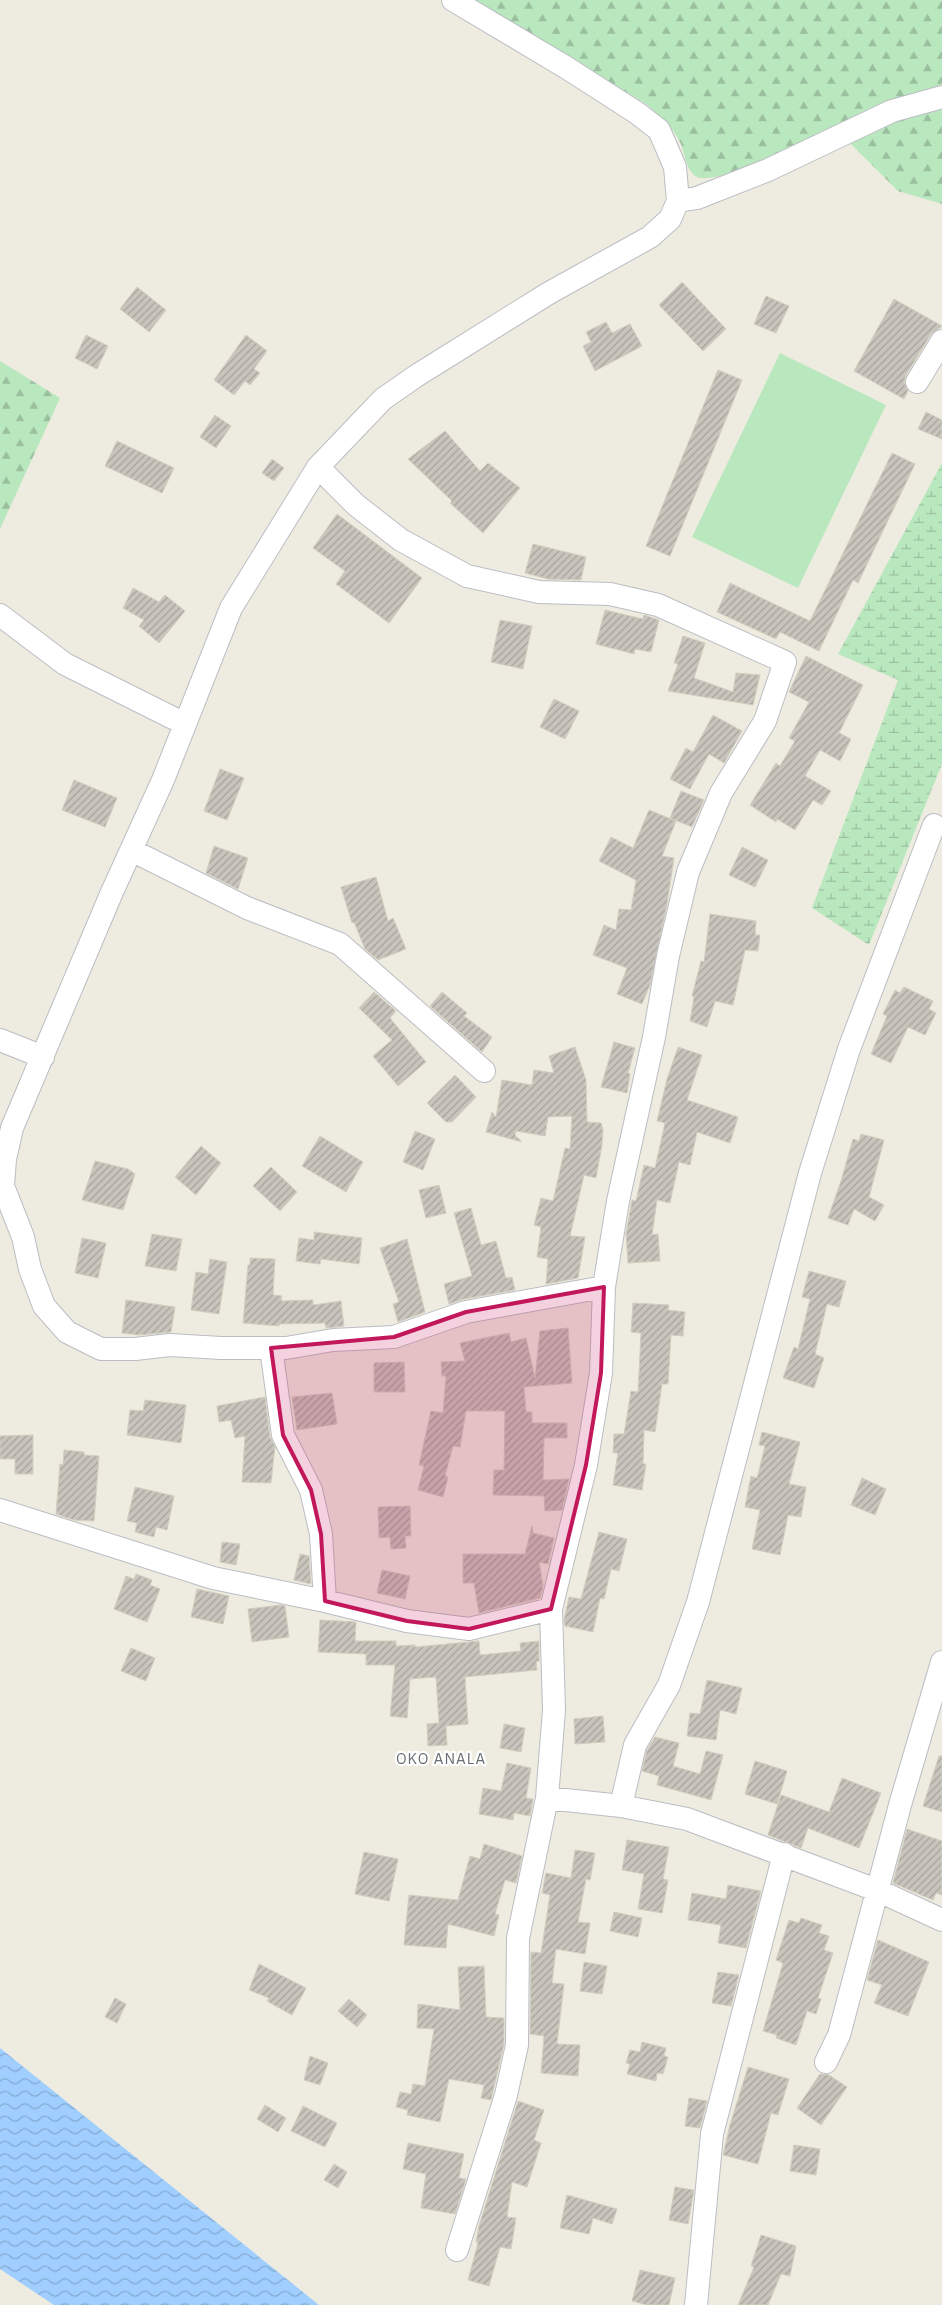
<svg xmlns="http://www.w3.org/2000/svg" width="942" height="2305" viewBox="0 0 942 2305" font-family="'IBM Plex Sans',sans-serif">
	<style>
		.grass { fill: #bae8be }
		.forest { fill: url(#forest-firs) }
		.wetland { fill: url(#wetland-marsh) }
		.water { fill: url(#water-waves) }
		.building { fill: url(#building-hatch); stroke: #d3cebe }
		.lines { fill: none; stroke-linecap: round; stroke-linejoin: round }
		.minor-casing { stroke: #bbbdc3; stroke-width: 24 }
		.minor { stroke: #fff; stroke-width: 22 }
		.marked { fill: #c2185b; fill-opacity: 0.2; stroke: #c2185b; stroke-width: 4; stroke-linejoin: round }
		.labels { text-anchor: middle; stroke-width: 4.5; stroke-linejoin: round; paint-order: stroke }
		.quarter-label { font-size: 15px; letter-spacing: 1px; fill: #6a6f75; stroke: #fff }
	</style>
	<defs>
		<pattern id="forest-firs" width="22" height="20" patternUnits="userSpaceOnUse" patternTransform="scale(1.25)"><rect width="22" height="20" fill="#bae8be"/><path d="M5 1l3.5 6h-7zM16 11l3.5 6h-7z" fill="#9abf9e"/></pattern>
		<pattern id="wetland-marsh" width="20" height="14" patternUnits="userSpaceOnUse" patternTransform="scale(1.25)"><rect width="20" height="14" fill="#bae8be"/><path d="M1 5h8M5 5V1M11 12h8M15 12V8" fill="none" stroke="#9abf9e"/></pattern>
		<pattern id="water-waves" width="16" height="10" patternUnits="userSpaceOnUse" patternTransform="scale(1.25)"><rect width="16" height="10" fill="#9fceff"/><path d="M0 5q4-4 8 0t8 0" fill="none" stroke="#85aad2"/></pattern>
		<pattern id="building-hatch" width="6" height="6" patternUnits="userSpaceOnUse" patternTransform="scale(1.25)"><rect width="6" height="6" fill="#c9c5bd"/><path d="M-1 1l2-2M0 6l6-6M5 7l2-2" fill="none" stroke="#a6a39d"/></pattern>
	</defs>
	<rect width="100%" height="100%" fill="#eeece0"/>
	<path class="grass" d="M 780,353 L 886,405 L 798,588 L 692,537 Z"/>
	<path class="forest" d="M 474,0 L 942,0 L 942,90 C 909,103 720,189 697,177 C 686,171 685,154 681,144 C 674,128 658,115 646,104 Z
		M 942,105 L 942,204 L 898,191 L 849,142 L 896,116 Z
		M 0,361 L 60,398 L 0,529 Z"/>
	<path class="wetland" d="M 942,463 L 942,764 L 869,945 L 812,908 L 898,680 L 838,654 Z"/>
	<path class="water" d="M 0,2048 L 319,2305 L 54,2305 L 0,2269 Z"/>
	<path class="building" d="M 682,282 L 726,329 L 703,351 L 659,305 Z
		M 137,287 L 166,310 L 149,332 L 120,309 Z
		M 766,296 L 789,306 L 776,333 L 754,324 Z
		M 894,299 L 942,326 L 931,334 L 906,375 L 904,382 L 908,391 L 904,399 L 854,371 Z
		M 606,322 L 612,333 L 630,324 L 642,346 L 595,371 L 583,346 L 591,342 L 586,332 Z
		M 86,335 L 108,346 L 97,369 L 75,358 Z
		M 246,335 L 267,351 L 254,369 L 260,373 L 250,385 L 245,381 L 234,395 L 214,380 Z
		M 718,370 L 742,380 L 670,556 L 646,546 Z
		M 926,412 L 942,420 L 942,439 L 918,429 Z
		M 215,415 L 231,426 L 216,448 L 200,437 Z
		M 445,431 L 480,471 L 488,463 L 520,488 L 483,533 L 450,503 L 452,501 L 408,459 Z
		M 117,441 L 174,468 L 162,493 L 105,466 Z
		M 892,453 L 915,464 L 858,583 L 853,580 L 819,651 L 780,632 L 776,639 L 717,612 L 730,583 L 810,621 Z
		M 272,459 L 284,468 L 274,481 L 262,473 Z
		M 337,514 L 422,578 L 389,623 L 336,584 L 345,571 L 313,548 Z
		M 533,544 L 586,557 L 581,580 L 548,579 L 525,573 Z
		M 133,588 L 159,602 L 165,595 L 185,611 L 159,643 L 139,626 L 144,620 L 123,608 Z
		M 605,610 L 643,619 L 644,615 L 659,620 L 651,652 L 635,649 L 634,654 L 596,644 Z
		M 500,620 L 532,626 L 523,669 L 491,662 Z
		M 683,636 L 705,643 L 694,678 L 733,692 L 736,673 L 760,675 L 753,705 L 668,691 L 678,664 L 674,663 Z
		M 806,656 L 863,685 L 839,733 L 851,739 L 840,761 L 820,750 L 805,776 L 831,791 L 822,805 L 813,800 L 795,830 L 777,819 L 776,822 L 750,805 L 776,763 L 780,766 L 795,741 L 789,738 L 809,702 L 789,692 Z
		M 554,699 L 579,711 L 565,739 L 540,727 Z
		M 713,715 L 742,731 L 724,763 L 709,754 L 690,789 L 670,779 L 686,748 L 693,752 Z
		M 220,769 L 244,778 L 227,820 L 204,811 Z
		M 74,780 L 117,798 L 105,827 L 62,810 Z
		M 681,791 L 704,800 L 692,827 L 670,818 Z
		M 649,810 L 676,821 L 662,856 L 674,858 L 667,904 L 650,985 L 642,1004 L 617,994 L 627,968 L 593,955 L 604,925 L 616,930 L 619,909 L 631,910 L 636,880 L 599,861 L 611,837 L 633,848 Z
		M 214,846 L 248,858 L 238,889 L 206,873 Z
		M 742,847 L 768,860 L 755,887 L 729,875 Z
		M 376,877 L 388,921 L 393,918 L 406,949 L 378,960 L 365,949 L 354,922 L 352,923 L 341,887 Z
		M 710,914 L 756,921 L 755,935 L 760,935 L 758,951 L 745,950 L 733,1005 L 715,1001 L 707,1027 L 690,1021 L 694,997 L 692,996 L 701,961 L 704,962 Z
		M 904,987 L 933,1001 L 929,1009 L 936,1013 L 925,1035 L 908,1027 L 891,1063 L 871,1054 L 887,1016 L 883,1014 L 895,990 L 900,993 Z
		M 374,992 L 396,1011 L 390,1018 L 426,1062 L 398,1086 L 373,1056 L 392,1040 L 359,1008 Z
		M 442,992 L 467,1013 L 464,1016 L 492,1037 L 482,1052 L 430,1006 Z
		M 614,1042 L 635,1048 L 628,1073 L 630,1074 L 627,1093 L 601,1087 Z
		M 575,1047 L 586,1080 L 587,1122 L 601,1123 L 603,1130 L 602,1145 L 596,1178 L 584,1175 L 570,1236 L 585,1237 L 578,1278 L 546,1284 L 548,1259 L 537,1257 L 541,1227 L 534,1225 L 541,1198 L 553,1201 L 565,1148 L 570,1149 L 572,1116 L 548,1117 L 545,1136 L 516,1131 L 515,1135 L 522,1142 L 486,1132 L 492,1112 L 496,1117 L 502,1080 L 532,1085 L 534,1070 L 554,1073 L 549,1056 Z
		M 678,1047 L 702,1055 L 687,1100 L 738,1117 L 730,1143 L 697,1132 L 690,1165 L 679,1162 L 670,1203 L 657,1200 L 652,1235 L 658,1234 L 660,1261 L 628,1263 L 626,1234 L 632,1200 L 636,1201 L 644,1165 L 655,1168 L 665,1123 L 657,1121 L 667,1079 Z
		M 455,1075 L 476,1097 L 452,1122 L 446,1122 L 427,1103 Z
		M 415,1131 L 435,1139 L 423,1170 L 403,1162 Z
		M 861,1134 L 884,1140 L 869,1197 L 884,1205 L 875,1221 L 854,1209 L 848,1225 L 828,1218 L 841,1181 L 853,1139 L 859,1141 Z
		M 320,1136 L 363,1162 L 346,1192 L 302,1166 Z
		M 201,1146 L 221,1163 L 196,1195 L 175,1177 Z
		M 95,1161 L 128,1169 L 135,1174 L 123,1210 L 82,1200 Z
		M 271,1167 L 297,1192 L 280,1211 L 253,1186 Z
		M 439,1185 L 446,1213 L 426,1218 L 419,1190 Z
		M 471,1208 L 481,1245 L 496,1241 L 506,1278 L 512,1277 L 515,1290 L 464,1299 L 449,1304 L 444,1284 L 472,1276 L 454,1213 Z
		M 314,1232 L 362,1238 L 359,1264 L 321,1259 L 320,1264 L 296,1261 L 299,1238 L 314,1240 Z
		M 152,1234 L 182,1239 L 176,1271 L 145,1266 Z
		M 82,1238 L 106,1243 L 98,1278 L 75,1273 Z
		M 407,1239 L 425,1312 L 398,1322 L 393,1304 L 399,1302 L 380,1248 Z
		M 250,1258 L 275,1259 L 273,1295 L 282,1296 L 281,1301 L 313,1300 L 313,1305 L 341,1301 L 344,1326 L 326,1328 L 325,1323 L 279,1324 L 279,1326 L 243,1323 L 248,1265 L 250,1265 Z
		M 210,1259 L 227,1262 L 219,1314 L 191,1310 L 196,1272 L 208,1274 Z
		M 809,1271 L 846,1281 L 839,1307 L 827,1304 L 815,1354 L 824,1358 L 814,1388 L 783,1378 L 794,1347 L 798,1349 L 810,1299 L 802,1297 Z
		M 126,1300 L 175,1307 L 171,1332 L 139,1335 L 122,1333 Z
		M 633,1303 L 669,1305 L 668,1310 L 685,1312 L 683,1336 L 671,1335 L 668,1384 L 662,1384 L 655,1432 L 644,1430 L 643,1464 L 646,1464 L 642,1490 L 613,1485 L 618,1453 L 613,1453 L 614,1434 L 624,1434 L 631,1391 L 638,1392 L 641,1333 L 631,1332 Z
		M 568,1328 L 572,1383 L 524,1387 L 526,1412 L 532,1412 L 532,1423 L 567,1423 L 567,1438 L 544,1438 L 543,1480 L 569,1479 L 562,1510 L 545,1511 L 544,1496 L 493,1495 L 494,1470 L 504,1470 L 505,1411 L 466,1411 L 460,1447 L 453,1446 L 445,1476 L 448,1477 L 443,1497 L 418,1490 L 424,1466 L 419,1465 L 431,1411 L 443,1413 L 446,1376 L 442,1376 L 441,1362 L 465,1361 L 460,1343 L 509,1333 L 511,1342 L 526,1338 L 535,1378 L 540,1331 Z
		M 404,1362 L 405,1392 L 374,1392 L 374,1363 Z
		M 332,1393 L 337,1424 L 297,1430 L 292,1397 Z
		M 265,1397 L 270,1437 L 275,1447 L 271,1483 L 242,1482 L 245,1436 L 235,1438 L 231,1420 L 219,1422 L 217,1406 Z
		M 145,1400 L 186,1405 L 181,1443 L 127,1435 L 130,1410 L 143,1411 Z
		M 762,1432 L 800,1442 L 789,1484 L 806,1487 L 801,1517 L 788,1515 L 780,1555 L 752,1549 L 760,1510 L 745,1507 L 751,1476 L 757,1478 L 765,1446 L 759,1445 Z
		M 33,1435 L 33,1474 L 15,1474 L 15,1459 L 0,1459 L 0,1436 Z
		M 64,1450 L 84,1452 L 84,1455 L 99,1456 L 94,1521 L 74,1520 L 56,1514 L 60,1464 L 63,1465 Z
		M 862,1478 L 886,1489 L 875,1515 L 851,1505 Z
		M 135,1487 L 174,1496 L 167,1530 L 156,1527 L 154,1537 L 135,1532 L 137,1523 L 127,1521 Z
		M 410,1506 L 411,1536 L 405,1536 L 406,1548 L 391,1549 L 390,1537 L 379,1538 L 378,1507 Z
		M 532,1526 L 533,1533 L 554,1538 L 548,1564 L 539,1562 L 543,1586 L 540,1598 L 479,1613 L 474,1583 L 463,1583 L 463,1554 L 525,1554 Z
		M 599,1532 L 627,1539 L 619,1571 L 611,1569 L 604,1599 L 600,1598 L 593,1632 L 565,1626 L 564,1620 L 569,1597 L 581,1599 Z
		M 222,1542 L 240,1544 L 236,1565 L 220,1562 Z
		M 300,1554 L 309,1556 L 311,1584 L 294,1580 Z
		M 382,1570 L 410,1576 L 405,1599 L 377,1593 Z
		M 136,1574 L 152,1580 L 150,1585 L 160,1589 L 147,1622 L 114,1609 L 126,1576 L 134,1579 Z
		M 197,1589 L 229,1596 L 223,1624 L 191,1617 Z
		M 280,1605 L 285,1606 L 289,1637 L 252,1642 L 248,1609 Z
		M 320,1620 L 356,1622 L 355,1641 L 396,1641 L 396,1646 L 415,1645 L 415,1647 L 479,1641 L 480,1655 L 521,1651 L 520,1643 L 539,1641 L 539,1661 L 536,1662 L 537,1670 L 465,1677 L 468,1724 L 446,1726 L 447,1745 L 428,1746 L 427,1724 L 439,1723 L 436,1677 L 410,1679 L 407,1718 L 390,1716 L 395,1665 L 366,1665 L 366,1654 L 318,1652 Z
		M 131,1648 L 155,1658 L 146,1681 L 121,1671 Z
		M 707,1680 L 742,1688 L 736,1714 L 720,1710 L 716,1740 L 687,1736 L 690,1713 L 700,1714 Z
		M 603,1716 L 605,1742 L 575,1744 L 574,1719 Z
		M 504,1724 L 525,1728 L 521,1752 L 500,1748 Z
		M 655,1737 L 679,1743 L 673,1766 L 700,1774 L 706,1751 L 723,1755 L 711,1800 L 657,1785 L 659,1776 L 642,1771 L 647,1750 Z
		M 939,1756 L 942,1756 L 942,1812 L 923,1806 Z
		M 755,1761 L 787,1771 L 777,1804 L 745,1794 Z
		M 507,1763 L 531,1768 L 526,1798 L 533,1799 L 530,1816 L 514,1813 L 513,1820 L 479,1814 L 483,1788 L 501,1791 Z
		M 842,1778 L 881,1793 L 859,1848 L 808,1828 L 801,1848 L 768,1835 L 781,1795 L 829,1812 Z
		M 907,1829 L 942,1841 L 942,1895 L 936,1893 L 933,1900 L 893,1883 Z
		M 627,1840 L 669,1847 L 663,1879 L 668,1880 L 662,1913 L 638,1909 L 644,1874 L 622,1870 Z
		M 484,1844 L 522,1856 L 516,1883 L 505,1880 L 495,1914 L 499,1915 L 494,1936 L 448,1924 L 446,1948 L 404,1945 L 409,1895 L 458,1900 L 470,1856 L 480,1859 Z
		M 575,1850 L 595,1853 L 590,1880 L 586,1879 L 578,1922 L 590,1923 L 585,1954 L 556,1949 L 552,1983 L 564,1984 L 557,2044 L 580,2045 L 578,2076 L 541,2073 L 544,2036 L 530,2034 L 531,1952 L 541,1953 L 550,1895 L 542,1893 L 546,1873 L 571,1878 Z
		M 364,1852 L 398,1859 L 389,1901 L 355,1894 Z
		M 728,1885 L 761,1891 L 746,1948 L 718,1943 L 721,1925 L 688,1920 L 692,1893 L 726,1899 Z
		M 614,1912 L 642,1918 L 638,1937 L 610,1931 Z
		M 801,1918 L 822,1925 L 819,1933 L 829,1936 L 824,1950 L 833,1953 L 818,1998 L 821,1999 L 816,2014 L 807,2011 L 796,2045 L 776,2038 L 777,2035 L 763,2031 L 783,1963 L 776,1960 L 789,1920 L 799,1923 Z
		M 878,1940 L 929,1962 L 908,2016 L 874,2003 L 882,1985 L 867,1980 Z
		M 584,1962 L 607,1966 L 602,1994 L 580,1991 Z
		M 259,1964 L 306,1988 L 292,2015 L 267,2001 L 269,1998 L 249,1990 Z
		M 484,1966 L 486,2017 L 504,2018 L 504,2044 L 491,2100 L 481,2098 L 484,2085 L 449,2079 L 440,2122 L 407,2115 L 408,2110 L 396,2107 L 400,2092 L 411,2094 L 413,2084 L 425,2086 L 434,2029 L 417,2028 L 418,2004 L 460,2010 L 458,1967 Z
		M 718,1972 L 739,1975 L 731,2006 L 712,2003 Z
		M 115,1998 L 126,2004 L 117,2023 L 105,2017 Z
		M 349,1999 L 367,2015 L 357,2027 L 338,2011 Z
		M 642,2042 L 666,2048 L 664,2056 L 668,2057 L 663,2074 L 657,2073 L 656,2081 L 627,2074 L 630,2064 L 626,2063 L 630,2050 L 640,2052 Z
		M 310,2056 L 328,2063 L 320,2085 L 304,2080 Z
		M 748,2067 L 789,2079 L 778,2115 L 771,2113 L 758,2164 L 723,2155 L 730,2125 Z
		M 820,2074 L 829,2075 L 847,2087 L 821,2125 L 797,2108 Z
		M 689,2098 L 707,2101 L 700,2128 L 685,2126 Z
		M 518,2101 L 544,2110 L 534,2140 L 541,2143 L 527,2187 L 512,2182 L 507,2217 L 516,2218 L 511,2249 L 500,2247 L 489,2286 L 468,2280 L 478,2243 L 476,2242 L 479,2226 Z
		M 265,2105 L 286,2118 L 278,2132 L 257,2119 Z
		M 303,2106 L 337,2123 L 325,2147 L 291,2131 Z
		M 408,2143 L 464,2154 L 459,2178 L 466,2179 L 455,2214 L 421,2208 L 426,2174 L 403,2169 Z
		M 794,2145 L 820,2149 L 816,2175 L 790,2171 Z
		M 334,2164 L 347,2172 L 338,2188 L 324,2180 Z
		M 675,2187 L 694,2190 L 688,2224 L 669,2220 Z
		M 567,2195 L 617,2209 L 612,2224 L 593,2218 L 589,2234 L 560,2228 Z
		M 761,2235 L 796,2246 L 790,2276 L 781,2274 L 768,2305 L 738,2305 L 754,2267 L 751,2266 Z
		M 640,2270 L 675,2278 L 669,2305 L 647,2305 L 632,2301 Z"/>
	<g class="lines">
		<defs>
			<path id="minor" d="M 453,0 L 567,68 L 637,113 L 659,130 L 675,167 L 678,201 L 670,219 L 650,237 L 549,293 L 416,376 L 383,399 L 318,467 L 231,608 L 163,780 L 112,892 L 12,1128 L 5,1159 L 3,1186 L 23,1237 L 30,1269 L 44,1306 L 67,1332 L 101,1349 L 135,1349 L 170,1345 L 221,1348 L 286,1348 L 333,1340 L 394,1337 L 466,1312 L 604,1287
				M 678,201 L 697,198 L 768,170 L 892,111 L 942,97
				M 917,382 L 942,341
				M 318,467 L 356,505 L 401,540 L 467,576 L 539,592 L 610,594 L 658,605 L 785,662 L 765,721 L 721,793 L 688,872 L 668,956 L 654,1037 L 618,1201 L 604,1287 L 601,1373 L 586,1465 L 551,1609 L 554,1710 L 547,1798 L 518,1938 L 517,2045 L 506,2095 L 457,2250
				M 0,615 L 65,664 L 185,724
				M 131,850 L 247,908 L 340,944 L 484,1071
				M 0,1040 L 43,1057
				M 271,1348 L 283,1435 L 311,1490 L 321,1534 L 325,1601
				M 0,1510 L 213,1578 L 325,1601 L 407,1621 L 469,1629 L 551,1609
				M 547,1798 L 621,1806 L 687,1819 L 879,1891 L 942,1920
				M 621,1806 L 635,1745 L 669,1685 L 698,1602 L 810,1173 L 849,1049 L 934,825
				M 826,2062 L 839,2035 L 900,1805 L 942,1662
				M 696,2305 L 712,2134 L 784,1854"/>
		</defs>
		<use href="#minor" class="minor-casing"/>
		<use href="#minor" class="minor"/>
	</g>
	<path class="marked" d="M 604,1287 L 601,1373 L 586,1465 L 551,1609 L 469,1629 L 407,1621 L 325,1601 L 321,1534 L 311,1490 L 283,1435 L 271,1348 L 394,1337 L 466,1312 Z"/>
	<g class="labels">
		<g class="quarter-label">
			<text x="441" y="1764">OKO ANALA</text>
		</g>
	</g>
</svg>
